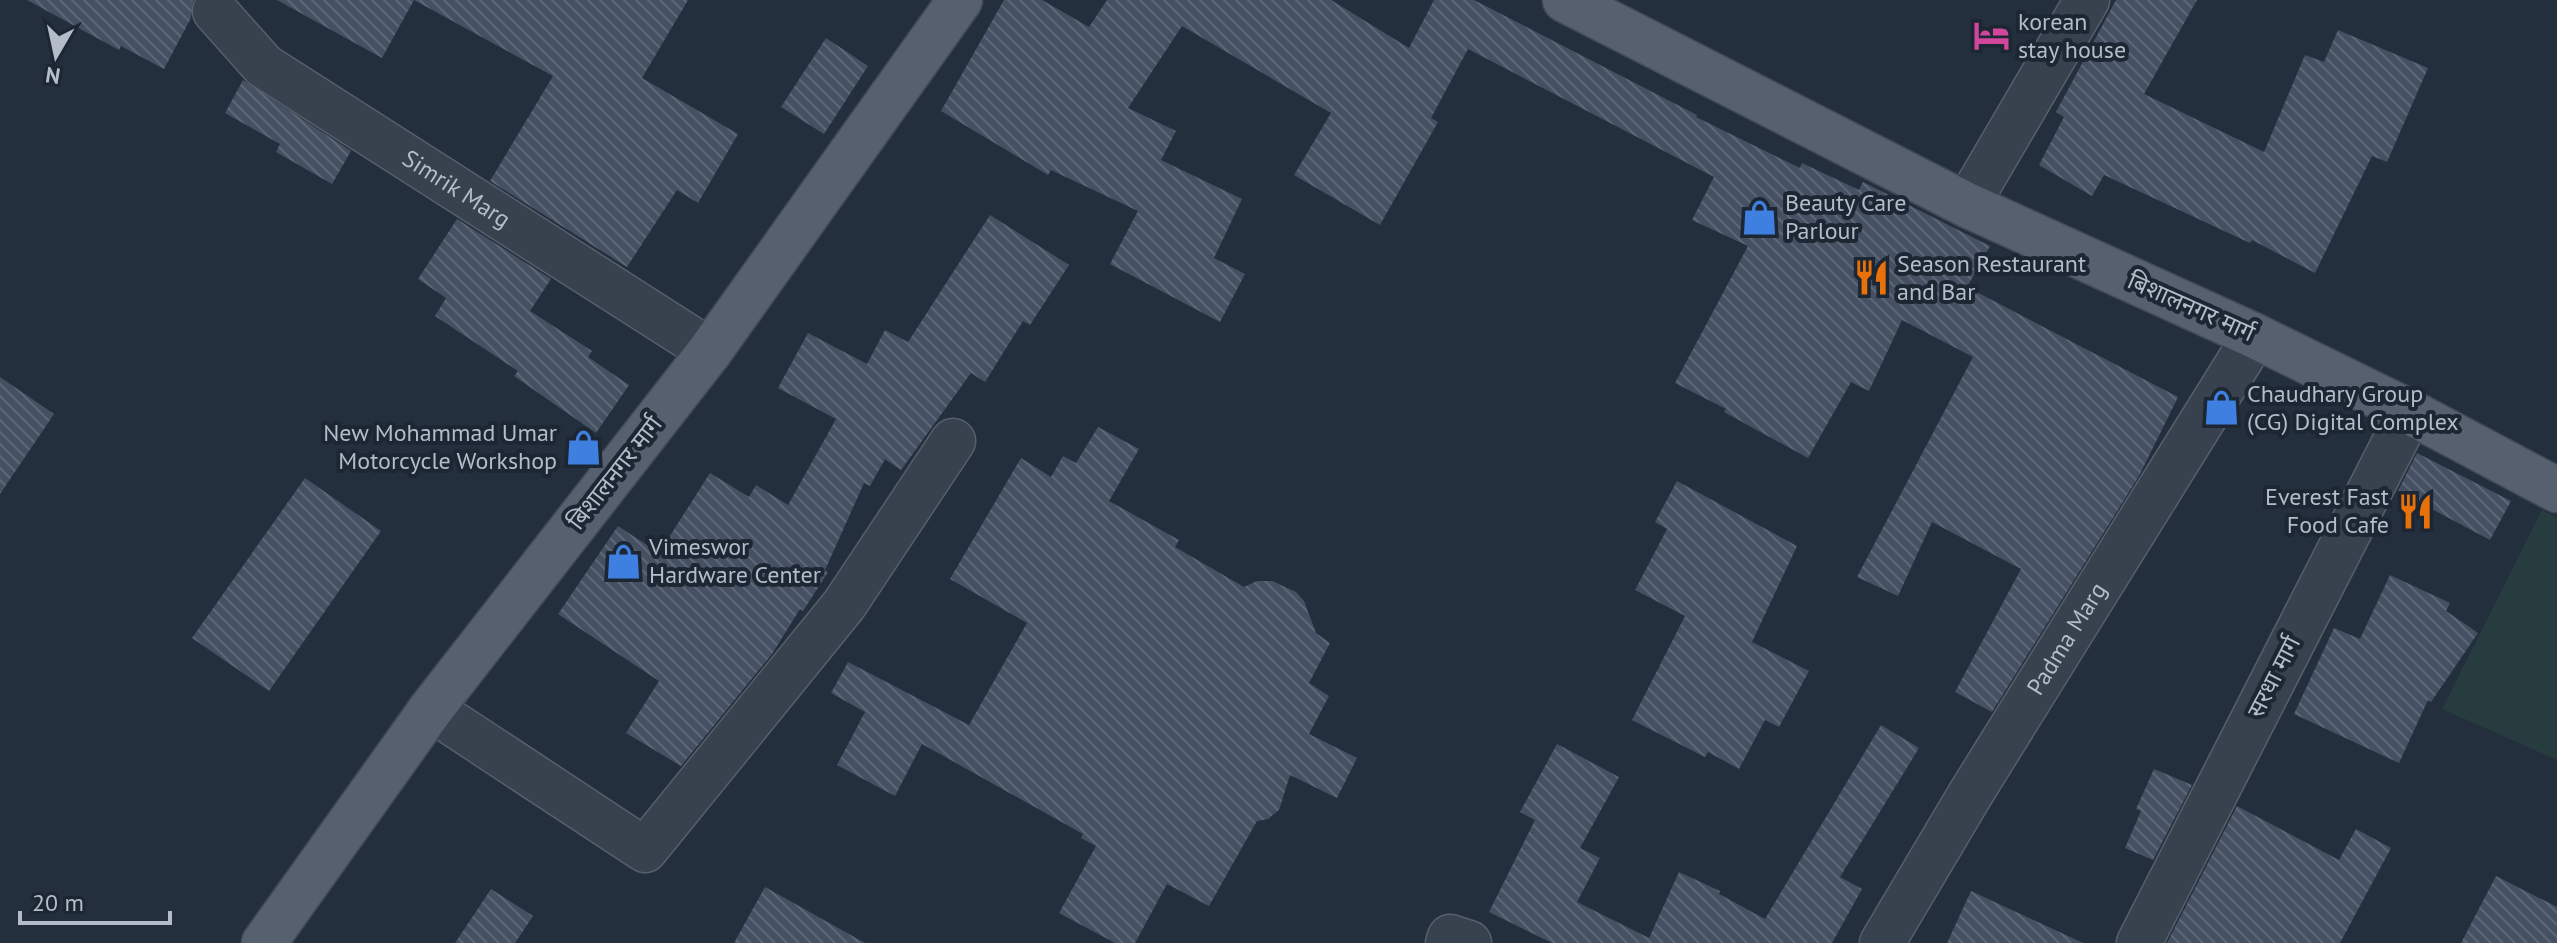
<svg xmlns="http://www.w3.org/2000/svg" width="2557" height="943" viewBox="0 0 2557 943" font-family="'PT Sans','Noto Sans Devanagari',sans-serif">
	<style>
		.green { fill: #263c3f }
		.building { fill: url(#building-back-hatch) }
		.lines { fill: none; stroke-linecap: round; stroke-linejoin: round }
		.minor-casing { stroke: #565f6c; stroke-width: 47 }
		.major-casing { stroke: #414a57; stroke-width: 47 }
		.minor { stroke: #38414e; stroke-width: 44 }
		.major { stroke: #56606e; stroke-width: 44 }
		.labels { text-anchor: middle; stroke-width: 8; stroke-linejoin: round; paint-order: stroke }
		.poi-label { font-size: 24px; fill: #b4bcc9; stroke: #1d2633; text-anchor: start }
		.street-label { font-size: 24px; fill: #b4bcc9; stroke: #1d2633 }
	</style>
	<defs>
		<pattern id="building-back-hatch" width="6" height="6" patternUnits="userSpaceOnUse" patternTransform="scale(2)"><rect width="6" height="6" fill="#455162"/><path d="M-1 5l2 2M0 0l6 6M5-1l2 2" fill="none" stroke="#5d6877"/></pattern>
	</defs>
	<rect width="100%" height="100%" fill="#242f3e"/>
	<path class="green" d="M 2542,510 L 2557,518 L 2557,760 L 2442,709 Z"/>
	<path class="building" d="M 27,0 L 193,0 L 191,18 L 164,69 L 121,46 L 119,50 Z
		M 277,0 L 688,0 L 642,78 L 738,134 L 698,203 L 677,190 L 627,267 L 490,181 L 553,76 L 414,0 L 382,58 Z
		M 1004,0 L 1042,0 L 1089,27 L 1107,0 L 1331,0 L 1409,48 L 1434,0 L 1474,0 L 1697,115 L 1696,117 L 1800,168 L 1802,163 L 1859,190 L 1863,182 L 1990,246 L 1967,287 L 2178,397 L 2139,476 L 1992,712 L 1955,692 L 2021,569 L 1932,522 L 1898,596 L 1857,577 L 1973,357 L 1902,320 L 1869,391 L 1851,382 L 1808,458 L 1724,412 L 1726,409 L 1675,383 L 1748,246 L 1692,220 L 1714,177 L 1468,49 L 1431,118 L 1438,122 L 1380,225 L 1294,175 L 1331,113 L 1182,26 L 1128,108 L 1176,131 L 1161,160 L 1242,199 L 1214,258 L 1245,274 L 1220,322 L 1110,264 L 1138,211 L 1051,170 L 1048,175 L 941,111 Z
		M 2116,0 L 2197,0 L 2144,94 L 2264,152 L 2305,55 L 2324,62 L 2338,30 L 2428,68 L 2387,162 L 2372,156 L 2315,273 L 2252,240 L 2250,243 L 2104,175 L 2092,196 L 2039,165 L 2064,117 L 2056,112 Z
		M 826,38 L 868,66 L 824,134 L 781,107 Z
		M 243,80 L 351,151 L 332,184 L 276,152 L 280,144 L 225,113 Z
		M 990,215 L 1069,265 L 1030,325 L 1023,321 L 985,382 L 971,373 L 901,470 L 885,459 L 870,486 L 864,483 L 825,570 L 828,572 L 803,611 L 800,609 L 772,654 L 681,766 L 626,733 L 659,681 L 558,614 L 618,526 L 659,553 L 710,473 L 749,497 L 756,485 L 788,505 L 836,419 L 778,388 L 808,333 L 867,364 L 885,330 L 908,342 Z
		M 457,219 L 551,279 L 530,311 L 592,351 L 588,357 L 629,385 L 596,433 L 514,376 L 518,371 L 435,316 L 446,298 L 418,279 Z
		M 0,377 L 54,414 L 0,494 Z
		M 1098,427 L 1139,449 L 1109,501 L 1179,540 L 1175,547 L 1244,587 L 1257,581 L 1272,581 L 1296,592 L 1304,601 L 1316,633 L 1330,643 L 1309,683 L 1329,696 L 1309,734 L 1357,758 L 1337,798 L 1290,775 L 1279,810 L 1268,819 L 1257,821 L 1209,906 L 1167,884 L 1135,943 L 1115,943 L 1059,913 L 1096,846 L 1081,838 L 1083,834 L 922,744 L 895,796 L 837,765 L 865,712 L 831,693 L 848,662 L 969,725 L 1027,623 L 950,579 L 1021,458 L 1051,477 L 1063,456 L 1076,463 Z
		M 2417,453 L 2511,501 L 2490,540 L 2398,491 Z
		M 305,478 L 381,531 L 269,691 L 192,638 Z
		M 1677,481 L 1797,546 L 1752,642 L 1809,671 L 1779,727 L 1765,720 L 1739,769 L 1708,752 L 1705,757 L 1632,720 L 1685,616 L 1635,590 L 1667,529 L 1655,522 Z
		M 2390,575 L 2450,603 L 2446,611 L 2478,633 L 2431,702 L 2428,700 L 2399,763 L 2294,714 L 2334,628 L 2360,639 Z
		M 1881,725 L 1919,748 L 1840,877 L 1862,889 L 1832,943 L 1552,943 L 1489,912 L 1535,820 L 1520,812 L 1557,744 L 1619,777 L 1580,848 L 1600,858 L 1577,902 L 1649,938 L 1679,872 L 1720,891 L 1719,894 L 1765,919 Z
		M 2154,769 L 2192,785 L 2153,860 L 2125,848 L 2141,811 L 2136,809 Z
		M 2237,806 L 2339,860 L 2356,829 L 2391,848 L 2340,943 L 2167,943 Z
		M 2496,876 L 2557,907 L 2557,943 L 2461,943 Z
		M 765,887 L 865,943 L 734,943 Z
		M 491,889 L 533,916 L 515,943 L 455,943 Z
		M 1971,891 L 2083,943 L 1947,943 Z"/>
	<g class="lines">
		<defs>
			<g id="minor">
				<path id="s1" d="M 215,11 L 264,66 L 710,351"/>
				<path d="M 1967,205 L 2087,0"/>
				<path d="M 431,709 L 645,850 L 844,605 L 953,441"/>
				<path d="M 1448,943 L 1450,937 L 1469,943"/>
				<path id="s2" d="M 1882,943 L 1971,793 L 2255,336"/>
				<path d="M 2139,943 L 2410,412"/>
			</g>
			<path id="major" d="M 1565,0 L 1967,205 L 2255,336 L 2410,412 L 2557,490
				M 264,943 L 431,709 L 710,351 L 960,0"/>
		</defs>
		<use href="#minor" class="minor-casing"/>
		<use href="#major" class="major-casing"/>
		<use href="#minor" class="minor"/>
		<use href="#major" class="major"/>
	</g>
	<defs>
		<symbol id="hotel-bare" viewBox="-9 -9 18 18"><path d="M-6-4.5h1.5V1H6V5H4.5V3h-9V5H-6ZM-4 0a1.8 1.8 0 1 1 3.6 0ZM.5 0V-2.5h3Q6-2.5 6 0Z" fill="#d1479c" stroke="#1d2633" stroke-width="2.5" paint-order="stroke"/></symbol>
		<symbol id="shop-bare" viewBox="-9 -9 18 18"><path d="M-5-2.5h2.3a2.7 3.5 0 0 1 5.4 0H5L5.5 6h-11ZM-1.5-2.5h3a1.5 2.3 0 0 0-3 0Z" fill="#3f7fe0" stroke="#1d2633" stroke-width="2.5" paint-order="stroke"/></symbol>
		<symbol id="restaurant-bare" viewBox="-9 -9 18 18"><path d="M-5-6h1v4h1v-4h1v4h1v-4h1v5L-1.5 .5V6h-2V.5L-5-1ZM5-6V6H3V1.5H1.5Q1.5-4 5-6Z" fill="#e8710a" stroke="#1d2633" stroke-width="2.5" paint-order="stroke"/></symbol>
	</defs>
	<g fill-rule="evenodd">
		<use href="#hotel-bare" x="1966" y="10" width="51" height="51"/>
		<use href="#shop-bare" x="1734" y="192" width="51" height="51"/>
		<use href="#restaurant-bare" x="1846" y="252" width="51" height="51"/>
		<use href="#shop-bare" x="2196" y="382" width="51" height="51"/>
		<use href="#shop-bare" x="558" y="422" width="51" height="51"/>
		<use href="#restaurant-bare" x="2390" y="486" width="51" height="51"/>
		<use href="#shop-bare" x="598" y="536" width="51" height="51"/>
	</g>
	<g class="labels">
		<g class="poi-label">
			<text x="2018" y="30">korean<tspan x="2018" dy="28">stay house</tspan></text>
			<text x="1785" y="211">Beauty Care<tspan x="1785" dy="28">Parlour</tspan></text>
			<text x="1897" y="272">Season Restaurant<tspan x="1897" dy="28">and Bar</tspan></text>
			<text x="2247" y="402">Chaudhary Group<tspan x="2247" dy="28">(CG) Digital Complex</tspan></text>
			<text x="557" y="441" text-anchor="end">New Mohammad Umar<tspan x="557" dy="28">Motorcycle Workshop</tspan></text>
			<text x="2389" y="505" text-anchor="end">Everest Fast<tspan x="2389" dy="28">Food Cafe</tspan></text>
			<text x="649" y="555">Vimeswor<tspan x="649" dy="28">Hardware Center</tspan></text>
		</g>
		<g class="street-label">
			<text dy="8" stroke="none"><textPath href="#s1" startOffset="302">Simrik Marg</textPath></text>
			<text transform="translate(2191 307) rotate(24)" y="8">बिशालनगर मार्ग</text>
			<text transform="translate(615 473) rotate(-52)" y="8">बिशालनगर मार्ग</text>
			<text dy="8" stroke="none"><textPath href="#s2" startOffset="356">Padma Marg</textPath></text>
			<text transform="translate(2274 677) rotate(-63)" y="8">सरधा मार्ग</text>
		</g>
	</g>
	<g transform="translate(56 56) rotate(189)" stroke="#1d2633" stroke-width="6" paint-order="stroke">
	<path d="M0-6L14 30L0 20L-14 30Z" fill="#b4bcc9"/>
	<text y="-12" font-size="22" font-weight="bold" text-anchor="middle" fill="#b4bcc9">N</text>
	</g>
	<path d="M20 911v12h150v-12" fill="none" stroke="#b4bcc9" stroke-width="4"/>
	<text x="32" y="911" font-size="24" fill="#b4bcc9" stroke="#1d2633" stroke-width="6" paint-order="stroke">20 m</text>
</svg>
